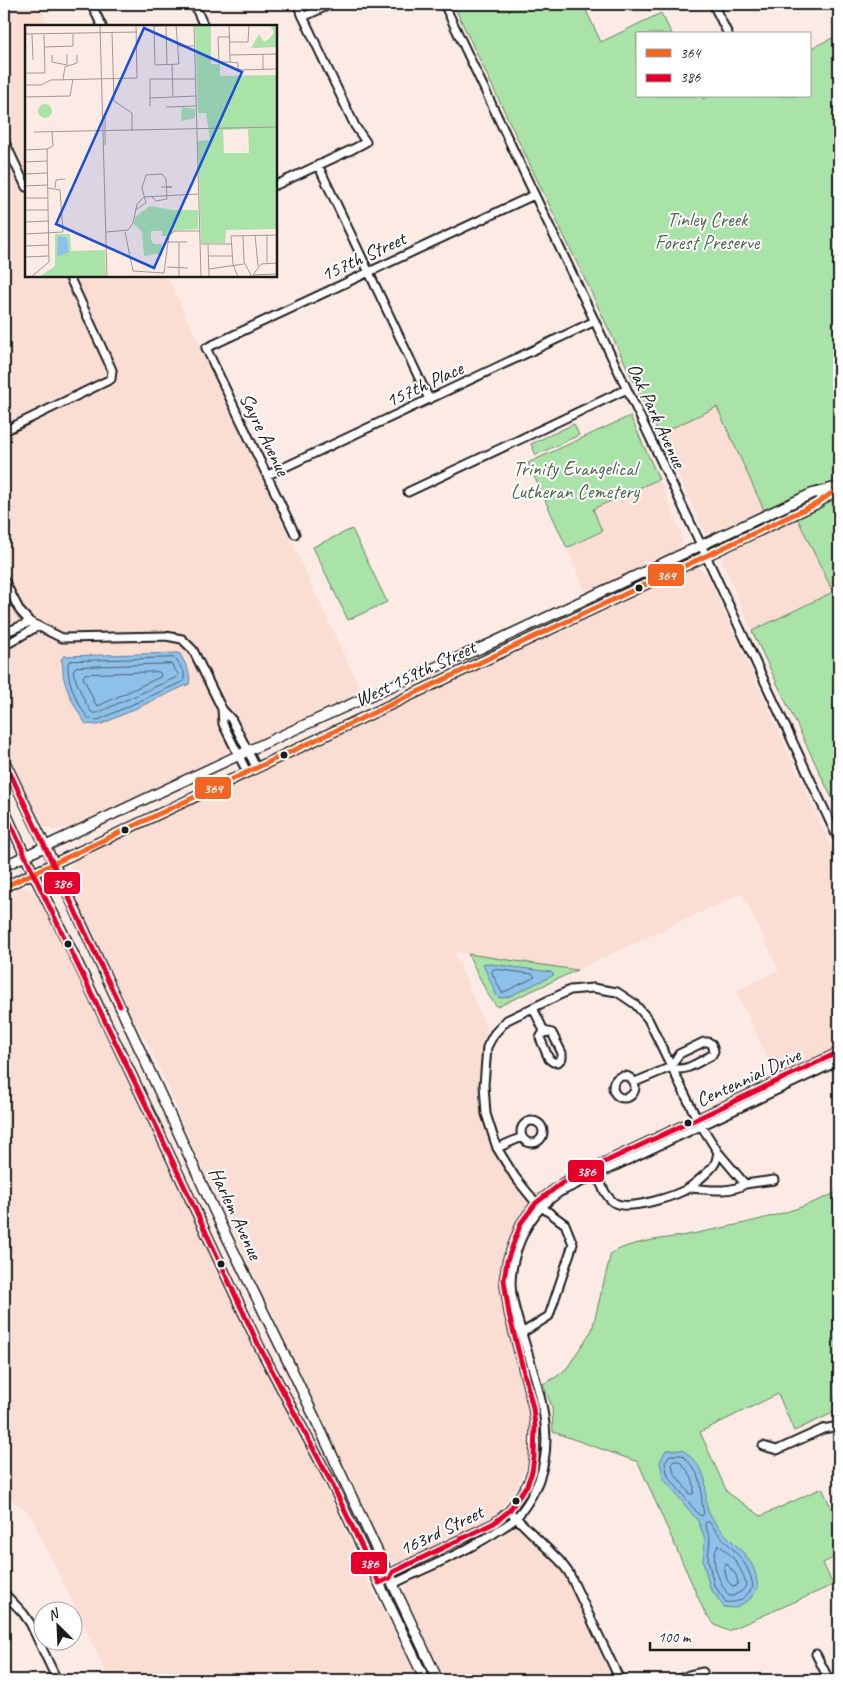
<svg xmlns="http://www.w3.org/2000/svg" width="843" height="1684" viewBox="0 0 843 1684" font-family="Caveat,sans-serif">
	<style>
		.built { fill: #faddd3 }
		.green { fill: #aae3a8; stroke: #638062 }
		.water { fill: #8ec1ea; stroke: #607f98 }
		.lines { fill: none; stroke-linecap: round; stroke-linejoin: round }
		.shore { stroke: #4a5e6e; stroke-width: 1 }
		.minor-casing { stroke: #1c1c1c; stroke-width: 11 }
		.major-casing { stroke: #1c1c1c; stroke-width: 12 }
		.minor { stroke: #fff; stroke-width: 7 }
		.major { stroke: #fff; stroke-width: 9 }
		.bus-1-casing { stroke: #fff; stroke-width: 9 }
		.bus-2-casing { stroke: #fff; stroke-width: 9 }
		.bus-1 { stroke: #f26522; stroke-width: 5 }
		.bus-2 { stroke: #e4002b; stroke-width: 5 }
		.bus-dot { fill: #1c1c1c; stroke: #fff; stroke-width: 2 }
		.labels { text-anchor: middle; stroke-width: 4; stroke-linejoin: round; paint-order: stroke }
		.park-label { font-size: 20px; fill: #4e624d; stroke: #fff }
		.street-label { font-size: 20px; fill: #1c1c1c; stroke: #fff }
		.inset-road { fill: none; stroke: #a29895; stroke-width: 1 }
		.view { fill: #1d4ed8; fill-opacity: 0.15; stroke: #1d4ed8; stroke-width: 2.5 }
		.inset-edge { fill: none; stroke: #1c1c1c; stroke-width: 2.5 }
		.line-badge { stroke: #fff; stroke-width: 2 }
		.badge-label { font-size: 14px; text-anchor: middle; font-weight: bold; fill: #fff }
	</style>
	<rect width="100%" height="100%" fill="#fcebe5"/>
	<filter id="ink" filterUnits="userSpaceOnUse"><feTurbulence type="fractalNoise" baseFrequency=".02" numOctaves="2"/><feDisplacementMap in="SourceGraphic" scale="10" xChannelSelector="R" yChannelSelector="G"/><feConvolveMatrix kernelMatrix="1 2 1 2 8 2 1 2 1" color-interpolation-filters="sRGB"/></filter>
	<g filter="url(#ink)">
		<path class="built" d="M 4,4 L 39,4 L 49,26 L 26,26 L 26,276 L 167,276 L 363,695 L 289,725 L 72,827 L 53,830 L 40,824 L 4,750 Z
			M 717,407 L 764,510 L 714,533 L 707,532 L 702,527 L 659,434 Z
			M 659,479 L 681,533 L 682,543 L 677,551 L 586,592 L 567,548 L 602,531 L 592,509 Z
			M 797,517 L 834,592 L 752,631 L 723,562 L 724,556 L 733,548 Z
			M 691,567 L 701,569 L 707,575 L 833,850 L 836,849 L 839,857 L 839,1046 L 776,1075 L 736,991 L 779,970 L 742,893 L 577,970 L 454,952 L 488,1033 L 481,1053 L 478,1076 L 480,1111 L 489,1144 L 504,1171 L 527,1199 L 528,1203 L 528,1207 L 518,1218 L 507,1246 L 500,1272 L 501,1301 L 529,1416 L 532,1432 L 531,1449 L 524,1473 L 512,1496 L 494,1515 L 476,1527 L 415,1556 L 399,1563 L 393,1563 L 384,1558 L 319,1420 L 274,1317 L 183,1126 L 171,1093 L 146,1040 L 127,1010 L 74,897 L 69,882 L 68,872 L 75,861 L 83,856 L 112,841 Z
			M 22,887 L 35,892 L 44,905 L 259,1358 L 288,1410 L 313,1459 L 377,1601 L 383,1607 L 418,1680 L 110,1680 L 29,1512 L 4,1494 L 4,894 Z
			M 512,1527 L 517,1527 L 556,1565 L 564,1576 L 614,1680 L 442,1680 L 403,1597 L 404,1589 L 410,1581 L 496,1541 Z"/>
		<path class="green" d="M 453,4 L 583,4 L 601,42 L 661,13 L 672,34 L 637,34 L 637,96 L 702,96 L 703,99 L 709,96 L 809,96 L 809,49 L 839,35 L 839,813 L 752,631 L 833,592 L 788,499 L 764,510 L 717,407 L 659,434 Z
			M 630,416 L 659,479 L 593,509 L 602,531 L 567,548 L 528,463 Z
			M 574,424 L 579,435 L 536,455 L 531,444 Z
			M 352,529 L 387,602 L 348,620 L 313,547 Z
			M 468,954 L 577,970 L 497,1007 L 487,993 Z
			M 839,1191 L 839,1389 L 834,1400 L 835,1412 L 794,1431 L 778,1394 L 700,1432 L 727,1492 L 761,1516 L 822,1488 L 839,1524 L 839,1555 L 823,1563 L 833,1585 L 728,1631 L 715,1625 L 705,1613 L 638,1462 L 553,1432 L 552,1407 L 543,1384 L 556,1377 L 567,1368 L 592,1330 L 611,1253 C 635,1240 666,1239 692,1234 C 743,1224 793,1214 839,1191 Z"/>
		<path class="water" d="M 178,653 L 180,654 C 185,664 192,673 189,684 L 104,723 L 98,725 L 86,724 C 77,711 68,695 64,679 C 62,673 64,666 61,659 L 64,656 Z
			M 484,963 L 551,972 L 554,975 L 508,997 L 499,998 L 497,996 L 483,965 Z
			M 666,1450 L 683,1450 C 692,1458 703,1468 705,1481 C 707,1493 704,1504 710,1515 C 721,1534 741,1546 752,1565 C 756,1572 757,1581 758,1588 L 750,1599 L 736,1608 L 724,1607 L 710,1588 L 703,1561 L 705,1539 L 698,1521 L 663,1478 L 660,1462 Z"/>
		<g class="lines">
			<path class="shore" d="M 175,658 L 184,672 L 184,681 L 98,720 L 89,719 C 77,704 67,682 68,663 L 70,661 Z
				M 171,664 L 178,674 L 177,677 L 97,713 L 92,713 C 84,701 77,685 73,671 L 76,667 Z
				M 159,672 L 161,674 L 160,677 L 98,706 L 95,703 L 83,677 L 85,674 Z
				M 494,969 L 533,974 L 535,977 L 502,993 L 492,973 Z
				M 670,1455 L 682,1455 C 689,1462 697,1471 700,1481 C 703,1492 700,1501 704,1513 L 702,1516 L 699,1515 L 668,1476 L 665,1463 Z
				M 674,1461 L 679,1461 C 688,1470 697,1482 693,1494 L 690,1494 L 674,1473 L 672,1464 Z
				M 706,1522 L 709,1522 C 725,1545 749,1557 753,1587 C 746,1597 739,1604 726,1602 L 714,1585 L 708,1560 L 710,1538 L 705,1525 Z
				M 718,1545 C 732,1553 743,1569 746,1586 L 742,1591 L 733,1596 L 729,1596 C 720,1583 708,1560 718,1545 Z
				M 726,1563 L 736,1575 L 738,1583 L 735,1587 L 732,1586 L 727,1580 L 724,1566 Z"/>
			<defs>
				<path id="minor" d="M 91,4 L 102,26
					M 194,4 L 204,26
					M 444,4 L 701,545 L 839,841
					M 649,4 L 650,5 L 655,4
					M 713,4 L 728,34
					M 303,17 L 331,4
					M 4,140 L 26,187
					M 318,165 L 429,399
					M 276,185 L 353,149 L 366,142 L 355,126 L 297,4
					M 4,431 L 111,379 L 112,370 L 69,276
					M 268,475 L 595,321
					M 408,492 L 627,389
					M 295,534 L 206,348 L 534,195
					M 4,580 L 20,611 L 30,622 L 62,638 L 166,636 L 182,639 L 193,650 L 222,709 L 232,720 L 256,767
					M 4,633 L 30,622
					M 4,646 L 38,626
					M 222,709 L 223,724 L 247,772
					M 533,1008 L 544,1031
					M 544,1031 L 552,1033 L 562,1053 L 562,1058 L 558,1062 L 553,1062 L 549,1059 L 540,1038 Z
					M 704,1042 L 708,1042 L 712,1044 L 714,1051 L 712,1055 C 700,1061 684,1074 671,1067 L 679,1054 Z
					M613 1087a11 11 0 1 1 22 0a11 11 0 1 1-22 0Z
					M 635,1082 L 671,1067
					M521 1132a11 11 0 1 1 22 0a11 11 0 1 1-22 0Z
					M 497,1148 L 522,1137
					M 745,1184 L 774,1180
					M 689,1188 C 706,1189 730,1194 745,1184 L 718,1152
					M 522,1333 L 549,1316 L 573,1244 L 565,1224 L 536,1203 L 515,1177 L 497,1148 L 486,1114 L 484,1085 L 487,1047 L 494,1034 L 507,1020 L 570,990 L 593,988 L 617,992 L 635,1004 L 648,1019 L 697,1119 L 718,1152 C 717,1155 717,1160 715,1163 C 713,1169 695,1183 690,1187 C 677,1196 629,1211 615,1203 C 604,1197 599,1178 594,1167
					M 839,1415 L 839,1428
					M 763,1446 L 777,1450 L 823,1429 L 839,1426
					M 509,1511 L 560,1561 L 569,1573 L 620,1680
					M 390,1578 L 397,1582 C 432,1565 470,1550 502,1528 C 507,1525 513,1521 517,1517 C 566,1459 542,1401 523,1337 C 518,1319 511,1301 511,1282 C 512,1256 524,1224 543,1206 C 548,1201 554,1196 560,1192 L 839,1061
					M 379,1583 L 390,1578 L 393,1572 L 494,1523 L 509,1511 L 527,1485 L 532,1472 L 534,1458 L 535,1426 L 533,1408 L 509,1314 L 504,1280 L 507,1261 L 521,1223 L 536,1203 L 562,1183 L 594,1167 L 839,1052
					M 4,1593 L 23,1613 L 30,1623 L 57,1680
					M 816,1654 L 829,1680
					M 677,1680 L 689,1675 L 703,1672"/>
				<path id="major" d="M 4,760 L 54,864 L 220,1223 L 295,1376 L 438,1680
					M 4,809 L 33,873 L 71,949 L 158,1130 L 259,1346 L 332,1484 L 425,1680
					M 4,866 C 162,791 320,715 481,648 L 811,494 L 836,487
					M 4,887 L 816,504 L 839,488"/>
			</defs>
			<use href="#minor" class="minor-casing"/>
			<use href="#major" class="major-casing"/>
			<use href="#minor" class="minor"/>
			<use href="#major" class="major"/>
			<defs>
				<path id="bus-1" d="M 4,887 L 816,504 L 839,488"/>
				<path id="bus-2" d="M 4,760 L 120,1006
					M 4,809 L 33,873 L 158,1130 L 259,1346 L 332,1484 L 379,1583 L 390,1578 L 393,1572 L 494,1523 L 509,1511 L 527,1485 L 532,1472 L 534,1458 L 535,1426 L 533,1408 L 509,1314 L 504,1280 L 507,1261 L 521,1223 L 536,1203 L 562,1183 L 594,1167 L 839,1052"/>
			</defs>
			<use href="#bus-1" class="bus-1-casing"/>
			<use href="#bus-2" class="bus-2-casing"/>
			<use href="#bus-1" class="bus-1"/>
			<use href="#bus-2" class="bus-2"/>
		</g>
	</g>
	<g class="bus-dot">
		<circle cx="639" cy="588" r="4.5"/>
		<circle cx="284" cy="755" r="4.5"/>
		<circle cx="125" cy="830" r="4.5"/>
		<circle cx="68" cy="944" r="4.5"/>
		<circle cx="688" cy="1123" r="4.5"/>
		<circle cx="221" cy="1264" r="4.5"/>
		<circle cx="516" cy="1501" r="4.5"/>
	</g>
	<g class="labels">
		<g class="park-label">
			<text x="707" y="226">Tinley Creek<tspan x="707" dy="23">Forest Preserve</tspan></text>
			<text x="575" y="475">Trinity Evangelical<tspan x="575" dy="23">Lutheran Cemetery</tspan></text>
		</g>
		<g class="street-label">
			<text transform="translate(363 256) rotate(-25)" y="7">157th Street</text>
			<text transform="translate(424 384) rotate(-25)" y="7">157th Place</text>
			<text transform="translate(657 415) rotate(65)" y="7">Oak Park Avenue</text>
			<text transform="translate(265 434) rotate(64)" y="7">Sayre Avenue</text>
			<text transform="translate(415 673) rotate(-25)" y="7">West 159th Street</text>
			<text transform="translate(748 1077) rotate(-25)" y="7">Centennial Drive</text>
			<text transform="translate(236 1213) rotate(65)" y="7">Harlem Avenue</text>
			<text transform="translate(441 1530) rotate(-26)" y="7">163rd Street</text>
		</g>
	</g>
	<g transform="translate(25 25)">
		<rect width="252" height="252" fill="#fcebe5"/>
		<path d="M 170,0 L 186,0 L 186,39 L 195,39 L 195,51 L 252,50 L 252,204 L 201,205 L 200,218 L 176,218 L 173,116 L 185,115 L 181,88 L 173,88 ZM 223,104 L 224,128 L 199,128 L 198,105 ZM 245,0 L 252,0 L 252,22 L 226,23 L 234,9 L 239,17 L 245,13 L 249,7 ZM13 86a7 7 0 1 1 14 0a7 7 0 1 1-14 0ZM 157,82 L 170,84 L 170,93 L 156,96 ZM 125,181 L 147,185 L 173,185 L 173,204 L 151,205 L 143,211 L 137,211 L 137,206 L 126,206 L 126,215 L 129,219 L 137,219 L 137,228 L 119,231 L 117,207 L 109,199 L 110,192 ZM 30,209 L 45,209 L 46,226 L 80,225 L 81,252 L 14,252 L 30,241 ZM 33,211 L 42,212 L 44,226 L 33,231 Z" fill="#aae3a8" fill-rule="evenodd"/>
		<path d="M 33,211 L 42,212 L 44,227 L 32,232 Z" fill="#8ec1ea"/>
		<path class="inset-road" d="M 75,0 L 82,252M 151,0 L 129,1 L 130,40 L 154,39 L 151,0M 169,0 L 176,252M 204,0 L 205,37 L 213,38 L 213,45 L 251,44M 141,1 L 142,39M 87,7 L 89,76 L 107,88 L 107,106M 0,9 L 112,7M 7,9 L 8,35M 205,12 L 193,12 L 194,37 L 205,37M 205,17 L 223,17 L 224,0M 153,21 L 170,21M 19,22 L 48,21 L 48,9M 238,29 L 238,45M 27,30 L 27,37 L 42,40 L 42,29M 205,30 L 253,29M 147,39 L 148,72M 0,48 L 20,48 L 19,10M 38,54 L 40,42 L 52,38 L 52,30M 0,60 L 16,60 L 26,55 L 112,53 L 111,0M 0,72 L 45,71 L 48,54M 125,73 L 171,71M 125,81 L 125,54 L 171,54M 141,82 L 171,81M 80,92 L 80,120M 9,107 L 253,102M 0,125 L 22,124M 0,137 L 22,136M 0,149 L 22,148M 0,161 L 23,160M 136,162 L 147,162 L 141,162M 30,163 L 31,155 L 40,154M 0,173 L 23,173M 0,185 L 23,185M 110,185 L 121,178 L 117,163 L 121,150 L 137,149 L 141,154 L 142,174 L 131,176 L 127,172M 0,197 L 24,196M 81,207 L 103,205 L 108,198 L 112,179 L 119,172 L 173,169M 100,207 L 108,246 L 139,248M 0,209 L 38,207 L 35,165 L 23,163M 230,210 L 233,241M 242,210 L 242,238M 218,211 L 219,237 L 227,252M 142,217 L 162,217M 176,219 L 207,219M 183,219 L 184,252M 0,221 L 24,220M 183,231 L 207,231M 0,232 L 24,231M 253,238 L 236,239 L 228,250 L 253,249M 142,242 L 163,243M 184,244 L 219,239M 139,248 L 144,210 L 150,206 L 175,206M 6,252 L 24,237 L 22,124 L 28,121 L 27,107M 154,252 L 154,217M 213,252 L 208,239 L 206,211 L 253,210"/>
		<path class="view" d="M 119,3 L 217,47 L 129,243 L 31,199 Z"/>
		<rect width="252" height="252" class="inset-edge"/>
	</g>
	<g class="line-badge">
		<rect x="647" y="563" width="38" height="24" rx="5" fill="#f26522"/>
		<rect x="194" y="776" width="38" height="24" rx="5" fill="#f26522"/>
		<rect x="43" y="871" width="38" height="24" rx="5" fill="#e4002b"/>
		<rect x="567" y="1159" width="38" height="24" rx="5" fill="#e4002b"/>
		<rect x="350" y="1551" width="38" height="24" rx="5" fill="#e4002b"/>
	</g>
	<g class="badge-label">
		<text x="666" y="580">364</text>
		<text x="213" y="793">364</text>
		<text x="62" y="888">386</text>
		<text x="586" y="1176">386</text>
		<text x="369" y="1568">386</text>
	</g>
	<rect width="843" height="1684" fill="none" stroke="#fff" stroke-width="20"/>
	<rect x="10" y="10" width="823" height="1664" fill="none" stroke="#1c1c1c" stroke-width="2" filter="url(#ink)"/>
	<rect x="636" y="32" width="175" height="65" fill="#ffffff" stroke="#a4a4a4"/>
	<rect x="646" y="49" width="25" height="8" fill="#f26522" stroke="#a4a4a4"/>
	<text x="680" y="58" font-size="15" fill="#1c1c1c">364</text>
	<rect x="646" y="74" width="25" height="8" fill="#e4002b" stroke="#a4a4a4"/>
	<text x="680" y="82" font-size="15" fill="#1c1c1c">386</text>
	<g transform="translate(58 1626) rotate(336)"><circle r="24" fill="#ffffff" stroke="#a4a4a4"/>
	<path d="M0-4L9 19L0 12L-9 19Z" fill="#1c1c1c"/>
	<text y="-8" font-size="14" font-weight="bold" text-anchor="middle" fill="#1c1c1c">N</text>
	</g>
	<path d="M650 1642v8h99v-8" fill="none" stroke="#1c1c1c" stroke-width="2.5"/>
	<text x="658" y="1642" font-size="15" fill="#1c1c1c" stroke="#ffffff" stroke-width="4" paint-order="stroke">100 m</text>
</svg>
